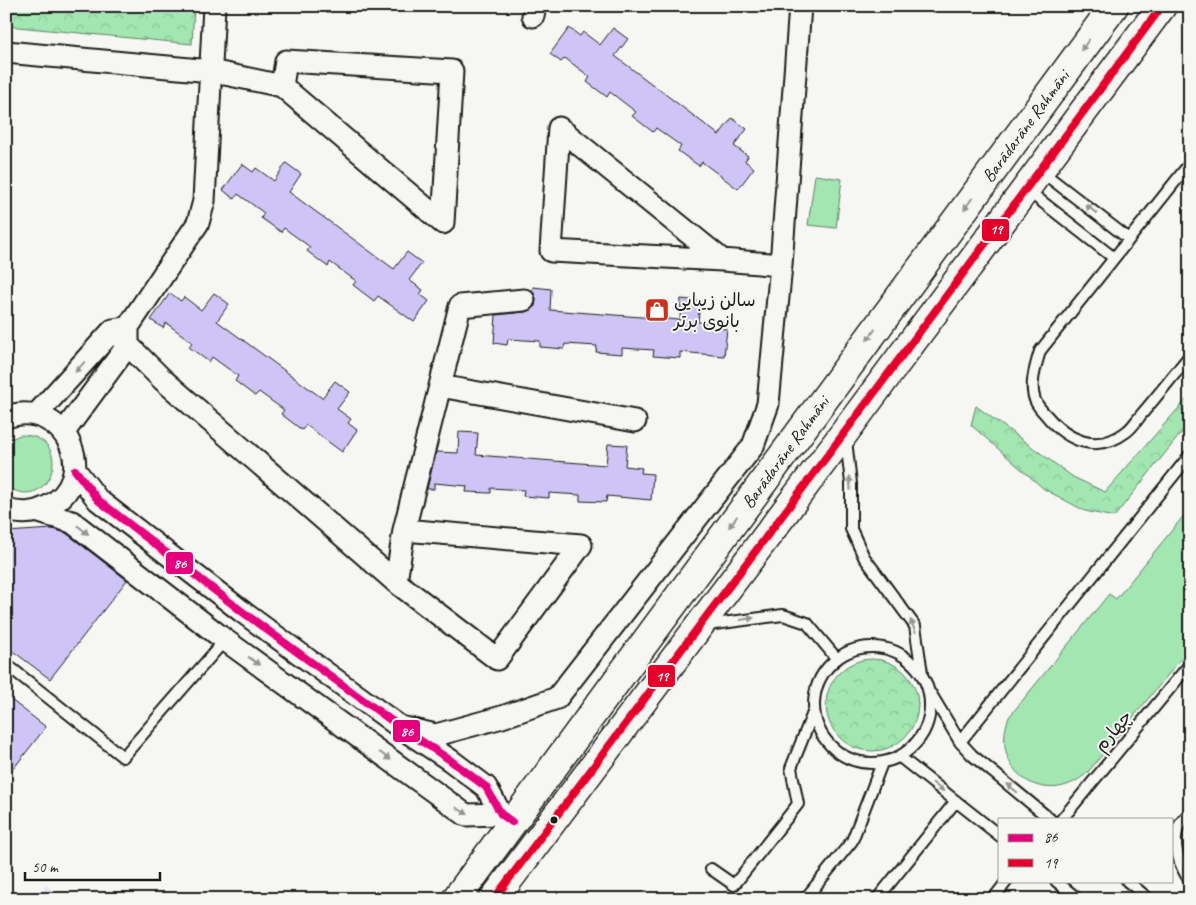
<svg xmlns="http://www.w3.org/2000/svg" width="1196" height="905" viewBox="0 0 1196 905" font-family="Caveat,'Playpen Sans Arabic',sans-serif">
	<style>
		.built { fill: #eae7f3 }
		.grass { fill: #a2e6b1; stroke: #5f8166 }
		.forest { fill: url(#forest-crowns); stroke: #5f8166 }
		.building { fill: #cfc4f6; stroke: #1c1c1c }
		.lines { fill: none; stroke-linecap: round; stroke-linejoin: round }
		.service-casing { stroke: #1c1c1c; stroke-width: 14 }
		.minor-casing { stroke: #1c1c1c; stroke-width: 25 }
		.secondary-casing { stroke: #1c1c1c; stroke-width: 31 }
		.service { stroke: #f6f6f2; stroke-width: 10 }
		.minor { stroke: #f6f6f2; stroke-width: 21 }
		.secondary { stroke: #f6f6f2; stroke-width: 28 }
		.bus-1-casing { stroke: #f6f6f2; stroke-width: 11 }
		.bus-2-casing { stroke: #f6f6f2; stroke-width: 11 }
		.bus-1 { stroke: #e5007d; stroke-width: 8 }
		.bus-2 { stroke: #e4002b; stroke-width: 8 }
		.oneway { fill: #949492 }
		.bus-dot { fill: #1c1c1c; stroke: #f6f6f2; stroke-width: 2 }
		.labels { text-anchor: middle; stroke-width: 4; stroke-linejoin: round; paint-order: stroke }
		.street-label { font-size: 18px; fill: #1c1c1c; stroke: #f6f6f2 }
		.poi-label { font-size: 18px; fill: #1c1c1c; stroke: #f6f6f2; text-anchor: start }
		.line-badge { stroke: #f6f6f2; stroke-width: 2 }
		.badge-label { font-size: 14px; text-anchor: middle; font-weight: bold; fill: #fff }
	</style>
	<defs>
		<pattern id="forest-crowns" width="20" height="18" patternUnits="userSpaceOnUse" patternTransform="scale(1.25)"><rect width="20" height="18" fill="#a2e6b1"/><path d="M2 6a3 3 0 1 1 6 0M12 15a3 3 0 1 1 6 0" fill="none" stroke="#8bc598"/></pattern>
	</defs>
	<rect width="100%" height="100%" fill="#f6f6f2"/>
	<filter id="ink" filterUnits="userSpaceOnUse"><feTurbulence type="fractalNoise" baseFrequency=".02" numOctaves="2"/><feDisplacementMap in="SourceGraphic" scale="10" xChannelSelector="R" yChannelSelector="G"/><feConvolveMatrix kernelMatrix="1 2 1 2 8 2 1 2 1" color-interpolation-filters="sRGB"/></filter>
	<g filter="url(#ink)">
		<path class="built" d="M 46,885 L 65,899 L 36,899 Z"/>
		<path class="grass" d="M 815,175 L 842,179 L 836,228 L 808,225 Z
			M 20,435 C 77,434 52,517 6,486 L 6,441 Z
			M 1190,508 L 1190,648 L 1088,772 C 1046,811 988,771 1009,717 L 1109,594 L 1116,599 Z"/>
		<path class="forest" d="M 9,6 L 194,6 L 192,44 L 8,26 Z
			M 1190,395 L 1190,422 L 1114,517 L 1085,511 L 1044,489 L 971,425 L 976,406 L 1073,477 L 1105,492 Z
			M826 705a46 46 0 1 1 92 0a46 46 0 1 1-92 0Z"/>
		<path class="building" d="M 569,28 L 580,36 L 583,32 L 600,45 L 613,28 L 628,39 L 615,56 L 719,135 L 732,118 L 747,129 L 734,146 L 748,156 L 745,161 L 754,168 L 738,189 L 702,162 L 699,166 L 678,151 L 681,146 L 656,128 L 653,132 L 632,116 L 636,112 L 610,92 L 607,97 L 587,82 L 590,77 L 565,58 L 561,62 L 550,54 Z
			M 286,163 L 301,174 L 289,192 L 394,269 L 407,252 L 422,263 L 409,280 L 423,290 L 420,294 L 429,301 L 414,322 L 378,296 L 374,301 L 353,285 L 356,281 L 330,262 L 328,267 L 307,251 L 310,247 L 284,228 L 281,232 L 261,218 L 264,213 L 238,194 L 234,199 L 223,190 L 242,164 L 253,172 L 256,168 L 274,181 Z
			M 533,287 L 551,289 L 550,310 L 680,320 L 681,299 L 700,301 L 698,322 L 715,323 L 715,328 L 727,329 L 724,356 L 680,352 L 680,358 L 653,356 L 654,350 L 622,348 L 622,354 L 596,352 L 597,346 L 565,344 L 564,349 L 540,347 L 540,341 L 508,339 L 507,345 L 494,343 L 496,315 L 525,312 L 532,310 L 535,306 L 536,299 L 532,291 Z
			M 170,293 L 181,301 L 184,297 L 201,310 L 214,293 L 229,304 L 217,321 L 322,398 L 335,381 L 350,392 L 337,409 L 351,419 L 348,423 L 357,430 L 342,452 L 306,425 L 302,430 L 281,414 L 284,410 L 259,392 L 255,396 L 235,381 L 238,376 L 212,357 L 209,362 L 189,347 L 192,342 L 166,323 L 163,328 L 151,320 Z
			M 459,432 L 478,433 L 476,455 L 606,465 L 608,444 L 627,445 L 625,466 L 642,468 L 641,473 L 653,474 L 651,500 L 607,496 L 606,502 L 580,501 L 580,495 L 549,493 L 549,498 L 523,496 L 524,490 L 491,488 L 491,493 L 466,492 L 467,486 L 434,483 L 434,489 L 427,489 L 436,452 L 458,453 Z
			M 53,529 L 66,533 L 127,580 L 50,679 L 6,646 L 6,532 Z
			M 6,696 L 46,727 L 6,778 Z"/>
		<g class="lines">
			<defs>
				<path id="service" d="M 1190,163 L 1040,351 C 1036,365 1029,385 1035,400 C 1037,405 1042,411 1046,415 C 1067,441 1097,454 1126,432 C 1132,428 1137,420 1141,415 C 1158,395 1174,375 1190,355
					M 1041,171 L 1129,239
					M 1027,190 L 1114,258
					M 846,440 L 851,483 L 851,529 L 864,557 L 915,626 L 922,673
					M 707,625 L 783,615 L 807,623 L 837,659
					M814 705a58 58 0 1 1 116 0a58 58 0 1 1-116 0Z
					M 6,664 L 123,757 L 225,640
					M 931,694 L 960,742 L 972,755 L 1050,819
					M 960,742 L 1190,455
					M 900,757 L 1000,836
					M 1190,812 C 1186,817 1180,822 1178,828 C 1172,845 1180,867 1190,881
					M 1062,819 L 1190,664
					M 711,869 L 734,885 L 798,804 L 791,768 L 814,710
					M 1056,881 L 1078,899
					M 1127,881 L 1149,899
					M 805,899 L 852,841 L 882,763
					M 877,899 L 956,801
					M 993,899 L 1007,881"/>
				<path id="minor" d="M 533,16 L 535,6
					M 6,52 L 211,71 L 282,86 L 443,223 L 452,71 L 286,61 L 282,86
					M 559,128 L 722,260 L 551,251 Z
					M 722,260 L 781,265
					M 113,330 L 162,379 L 396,582 L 497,659 L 581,545 L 404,530
					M 440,386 L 635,421
					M 36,415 L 113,330 L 126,328
					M 6,417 C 66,397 103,479 47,507 C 33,514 21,514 6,510
					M 64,432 L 128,345 L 128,327 L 198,223 L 204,201 L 214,6
					M 75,470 L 98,500 L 244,613 L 400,727 L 450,760 L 486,787 L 501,814 L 512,822
					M 39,512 L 72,522 L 225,640 L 466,815 L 501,814
					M 396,582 L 404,530 L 460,306 L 524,300
					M 400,727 L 436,735 L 502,717 L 557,698 L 753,446 L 768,404 L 781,265 L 800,6"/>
				<g id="secondary">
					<path id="s1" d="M 456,899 L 1114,6"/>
					<path d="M 494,899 L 845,432 L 1162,6"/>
				</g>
			</defs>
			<use href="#service" class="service-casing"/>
			<use href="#minor" class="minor-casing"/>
			<use href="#secondary" class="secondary-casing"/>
			<use href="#service" class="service"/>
			<use href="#minor" class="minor"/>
			<use href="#secondary" class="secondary"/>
			<defs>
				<path id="bus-1" d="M 75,470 L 98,500 L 244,613 L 400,727 L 450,760 L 486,787 L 501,814 L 512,822"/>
				<path id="bus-2" d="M 494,899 L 845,432 L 1162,6"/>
			</defs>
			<use href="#bus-1" class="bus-1-casing"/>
			<use href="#bus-2" class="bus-2-casing"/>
			<use href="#bus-1" class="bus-1"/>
			<use href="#bus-2" class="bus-2"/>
		</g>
		<defs><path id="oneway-solid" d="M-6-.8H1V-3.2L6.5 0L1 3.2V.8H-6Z" transform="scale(1.25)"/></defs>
		<g class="oneway">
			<use href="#oneway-solid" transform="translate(1085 45) rotate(126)"/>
			<use href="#oneway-solid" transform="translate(968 204) rotate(126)"/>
			<use href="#oneway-solid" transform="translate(1091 209) rotate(-142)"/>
			<use href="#oneway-solid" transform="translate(871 335) rotate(126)"/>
			<use href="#oneway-solid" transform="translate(80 367) rotate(132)"/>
			<use href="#oneway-solid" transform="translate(850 483) rotate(-94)"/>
			<use href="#oneway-solid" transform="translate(733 522) rotate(126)"/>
			<use href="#oneway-solid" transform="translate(83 530) rotate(38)"/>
			<use href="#oneway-solid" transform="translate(747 619) rotate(-8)"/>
			<use href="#oneway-solid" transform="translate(913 626) rotate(-113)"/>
			<use href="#oneway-solid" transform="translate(254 661) rotate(36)"/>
			<use href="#oneway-solid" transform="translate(385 756) rotate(36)"/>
			<use href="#oneway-solid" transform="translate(938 787) rotate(38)"/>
			<use href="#oneway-solid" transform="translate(1012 788) rotate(-141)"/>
			<use href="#oneway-solid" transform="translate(462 811) rotate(30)"/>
		</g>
	</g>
	<defs>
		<symbol id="shop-square" viewBox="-11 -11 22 22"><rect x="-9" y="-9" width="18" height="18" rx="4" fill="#c8321e" stroke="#f6f6f2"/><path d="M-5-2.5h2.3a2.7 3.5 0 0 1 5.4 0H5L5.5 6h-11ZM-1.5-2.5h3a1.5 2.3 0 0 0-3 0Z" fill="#fff"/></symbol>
	</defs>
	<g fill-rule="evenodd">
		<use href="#shop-square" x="643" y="296" width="28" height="28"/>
	</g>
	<circle class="bus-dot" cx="554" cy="820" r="4.5"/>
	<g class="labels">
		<g class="street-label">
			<text dy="6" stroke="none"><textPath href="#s1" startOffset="960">Barādarāne Rahmāni</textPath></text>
			<text dy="6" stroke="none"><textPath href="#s1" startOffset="555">Barādarāne Rahmāni</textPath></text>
			<text transform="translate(1113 731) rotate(-50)" y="6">چهارم</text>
		</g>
		<g class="poi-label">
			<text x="674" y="306">سالن زیبایی<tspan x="674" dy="21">بانوی برتر</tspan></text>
		</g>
	</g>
	<g class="line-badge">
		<rect x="981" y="218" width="29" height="24" rx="5" fill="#e4002b"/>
		<rect x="165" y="551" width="29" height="24" rx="5" fill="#e5007d"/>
		<rect x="647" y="664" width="29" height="24" rx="5" fill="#e4002b"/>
		<rect x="392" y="719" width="29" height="24" rx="5" fill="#e5007d"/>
	</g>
	<g class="badge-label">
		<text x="996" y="234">19</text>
		<text x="180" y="568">86</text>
		<text x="662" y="681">19</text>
		<text x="407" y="736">86</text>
	</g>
	<rect width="1196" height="905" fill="none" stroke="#f6f6f2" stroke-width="25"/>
	<rect x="12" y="12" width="1171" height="880" fill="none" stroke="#1c1c1c" stroke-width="2" filter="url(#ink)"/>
	<rect x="998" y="818" width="175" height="65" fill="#f6f6f2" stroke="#9f9f9c"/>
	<rect x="1008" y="834" width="25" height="8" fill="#e5007d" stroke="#9f9f9c"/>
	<text x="1044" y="842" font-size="15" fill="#1c1c1c">86</text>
	<rect x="1008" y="859" width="25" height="8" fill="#e4002b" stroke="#9f9f9c"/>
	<text x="1044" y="868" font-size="15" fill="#1c1c1c">19</text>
	<path d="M25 872v8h135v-8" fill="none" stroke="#1c1c1c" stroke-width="2.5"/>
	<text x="32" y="872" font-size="15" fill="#1c1c1c" stroke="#f6f6f2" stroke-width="4" paint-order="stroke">50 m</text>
</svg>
